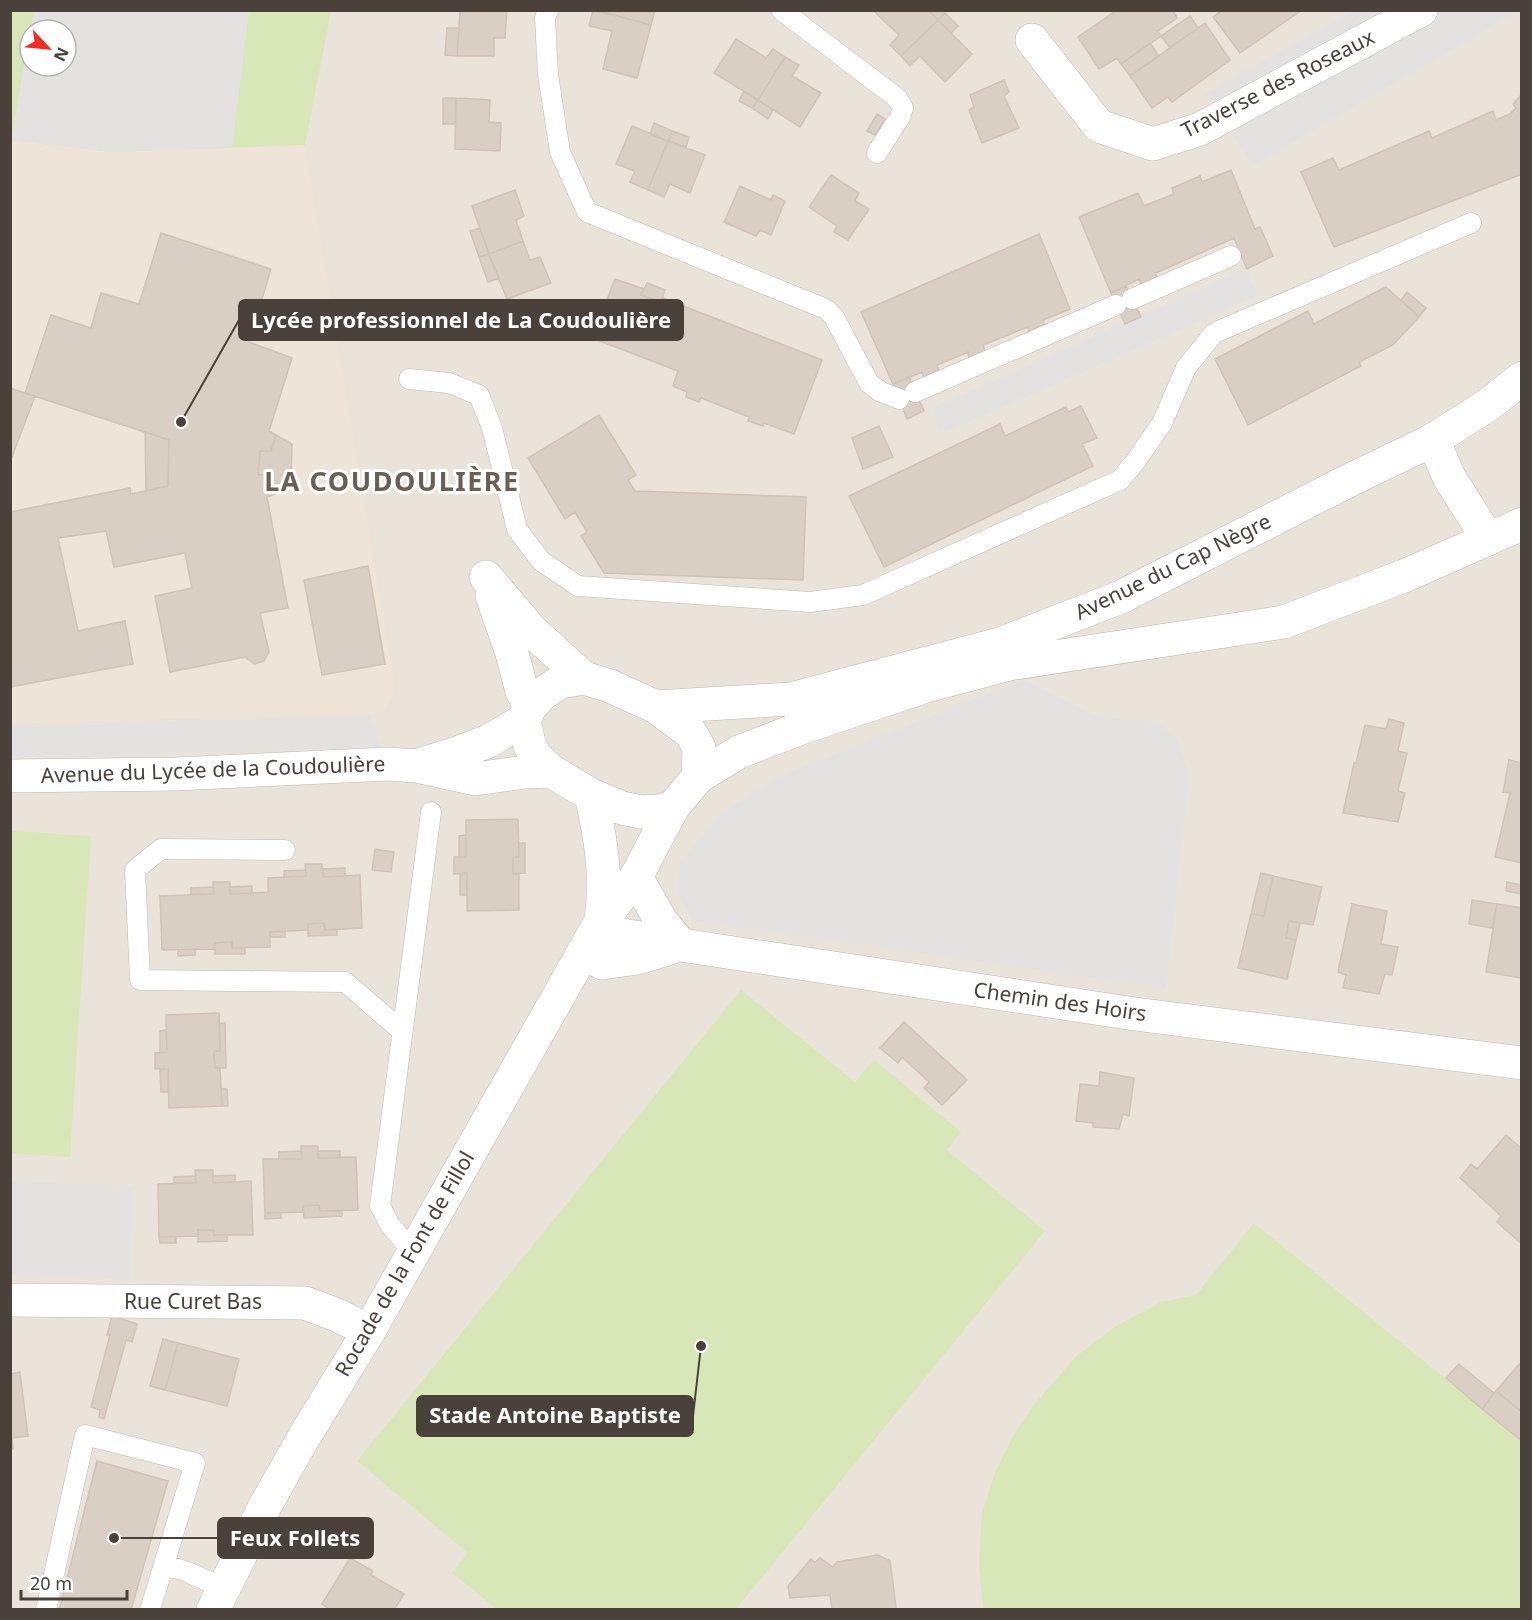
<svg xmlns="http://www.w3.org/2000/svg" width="1532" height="1620" viewBox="0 0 1532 1620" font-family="'Noto Sans',sans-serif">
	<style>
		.residential { fill: #e9e3da; fill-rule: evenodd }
		.education { fill: #eee4d7 }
		.green { fill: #d8e7b7; fill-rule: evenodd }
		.parking { fill: #e4e2e0 }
		.building { fill: #dacfc5; stroke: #d1c3b5; stroke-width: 1.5 }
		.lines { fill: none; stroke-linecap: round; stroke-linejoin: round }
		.service-casing { stroke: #c1b8af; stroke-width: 21 }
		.minor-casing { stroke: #c1b8af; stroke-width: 34 }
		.tertiary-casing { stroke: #c1b8af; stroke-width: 34 }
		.service { stroke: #fff; stroke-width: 20 }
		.minor { stroke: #fff; stroke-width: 33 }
		.tertiary { stroke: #fff; stroke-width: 33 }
		.labels { text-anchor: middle; stroke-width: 6; stroke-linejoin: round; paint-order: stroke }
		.street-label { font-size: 21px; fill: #4a413a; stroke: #fff }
		.district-label { font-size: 27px; font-weight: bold; letter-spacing: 1.5px; fill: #6c5e51; stroke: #fff }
		.leader { fill: none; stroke: #4a413a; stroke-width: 2 }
		.callout-dot { fill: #4a413a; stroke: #fff; stroke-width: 2 }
		.callout { fill: #4a413a; stroke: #4a413a; stroke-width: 2 }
		.callout-label { font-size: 22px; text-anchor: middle; font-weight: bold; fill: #fff }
	</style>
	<rect width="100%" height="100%" fill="#f5f1ec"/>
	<path class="residential" d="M 11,11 L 1521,11 L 1521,1609 L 11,1610 ZM 30,30 L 66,30 L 66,66 L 30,66 Z"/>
	<path class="education" d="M 10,140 L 113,152 L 305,145 L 396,692 L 382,713 L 11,724 Z"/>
	<path class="green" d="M 11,11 L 331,11 L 305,145 L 113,152 L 11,140 ZM 30,30 L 66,30 L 66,66 L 30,66 Z
		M 11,831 L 91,836 L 70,1157 L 11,1153 Z
		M 741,990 L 855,1082 L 874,1060 L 961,1132 L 947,1150 L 1045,1231 L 736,1609 L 497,1609 L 452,1573 L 468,1553 L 357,1461 Z
		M 1254,1223 L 1521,1440 L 1521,1609 L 983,1610 L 979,1562 L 982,1513 L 995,1473 L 1013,1436 L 1030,1410 L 1075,1357 L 1116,1326 L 1161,1302 L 1196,1295 Z"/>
	<path class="parking" d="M 34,11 L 249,11 L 232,147 L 113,152 L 11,140 L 30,31 L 30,66 L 66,66 L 66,30 L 30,30 Z
		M 1353,11 L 1518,11 L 1254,165 L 1204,94 Z
		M 1247,269 L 1257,296 L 941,434 L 932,408 Z
		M 1024,680 L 1096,716 L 1160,724 L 1177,739 L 1189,774 L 1166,988 L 692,920 L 677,891 L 680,863 L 721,813 L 784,774 Z
		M 370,716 L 381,747 L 11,757 L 11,727 Z
		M 11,1181 L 133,1187 L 129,1279 L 11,1274 Z"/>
	<path class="building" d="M 460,10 L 507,10 L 505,38 L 494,38 L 494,56 L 457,56 Z
		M 593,10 L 651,25 L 637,78 L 603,69 L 612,31 L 589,26 Z
		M 596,10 L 655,10 L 651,25 Z
		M 876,10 L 928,10 L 938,20 L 901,56 L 890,45 L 899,35 L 875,12 Z
		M 928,10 L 943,10 L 945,13 L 938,20 Z
		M 1117,10 L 1176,10 L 1174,12 L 1177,18 L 1158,31 L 1161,36 L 1121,64 L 1117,58 L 1099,69 L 1078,37 Z
		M 1222,10 L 1298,10 L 1299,12 L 1240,53 L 1213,17 Z
		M 945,13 L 958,26 L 951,33 L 938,20 Z
		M 1190,16 L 1198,28 L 1170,48 L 1161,36 Z
		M 938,20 L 972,54 L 945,82 L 920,56 L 910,66 L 901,56 Z
		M 1205,23 L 1230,60 L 1172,102 L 1168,97 L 1152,108 L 1130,76 Z
		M 447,28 L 459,28 L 457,56 L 445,55 Z
		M 736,39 L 766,58 L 773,49 L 785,57 L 758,100 L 714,73 Z
		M 1150,43 L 1159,56 L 1130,76 L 1121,64 Z
		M 785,57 L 799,65 L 792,76 L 821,93 L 800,127 L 758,100 Z
		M 1004,80 L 1009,92 L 1004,96 L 1019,128 L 982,143 L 969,110 L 974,107 L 970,95 Z
		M 744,91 L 758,100 L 752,108 L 739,101 Z
		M 1522,94 L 1522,174 L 1334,247 L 1301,172 L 1333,158 L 1339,170 L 1429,131 L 1432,138 L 1493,111 L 1496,120 L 1510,114 L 1516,108 L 1513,104 Z
		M 443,98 L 456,98 L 455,124 L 443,124 Z
		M 456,98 L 490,100 L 489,122 L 501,123 L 500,151 L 455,149 Z
		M 758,100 L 773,110 L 768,119 L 752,108 Z
		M 877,114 L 885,119 L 875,135 L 867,131 Z
		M 654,123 L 672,131 L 668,141 L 650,134 Z
		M 632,126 L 668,141 L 648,190 L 630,182 L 635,171 L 616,164 Z
		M 672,131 L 689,137 L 686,147 L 668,141 Z
		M 668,141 L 705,155 L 690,193 L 670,184 L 664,197 L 648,190 Z
		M 1231,170 L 1255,229 L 1260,227 L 1273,256 L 1247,269 L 1234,238 L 1156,273 L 1157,278 L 1141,284 L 1139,279 L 1111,293 L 1079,217 L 1138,193 L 1144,206 L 1174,194 L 1172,188 L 1200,176 L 1202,182 Z
		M 831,175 L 859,193 L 855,201 L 869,209 L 848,240 L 834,232 L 837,226 L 809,207 Z
		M 740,186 L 771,200 L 773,195 L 785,201 L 771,235 L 760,230 L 756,236 L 724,222 Z
		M 515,190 L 524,216 L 516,220 L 523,241 L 489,254 L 472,206 Z
		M 480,228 L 489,254 L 479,257 L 470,231 Z
		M 161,233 L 271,269 L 249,342 L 292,358 L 269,431 L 276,435 L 271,451 L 260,451 L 258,475 L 271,474 L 275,494 L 267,497 L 288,608 L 260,613 L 269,652 L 264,661 L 254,664 L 245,657 L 170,672 L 155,596 L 192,588 L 185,553 L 114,567 L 106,531 L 58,538 L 78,631 L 125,621 L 133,664 L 10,687 L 10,512 L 130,488 L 131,494 L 168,486 L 169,440 L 25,393 L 51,315 L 91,328 L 101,293 L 139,304 Z
		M 1039,234 L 1070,309 L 1043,320 L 1044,325 L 1029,332 L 1028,327 L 983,345 L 985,351 L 969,358 L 968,352 L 937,365 L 939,371 L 924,377 L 922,372 L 893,384 L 861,312 Z
		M 523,241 L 530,260 L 540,257 L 551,283 L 507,299 L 489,254 Z
		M 489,254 L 499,278 L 488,282 L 479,257 Z
		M 615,279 L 644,289 L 641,295 L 661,302 L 663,298 L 822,360 L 794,434 L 764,423 L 763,426 L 748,421 L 749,417 L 701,398 L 699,402 L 686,397 L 687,392 L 673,386 L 678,371 L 592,338 Z
		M 647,283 L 665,290 L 661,302 L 641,295 Z
		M 1126,286 L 1141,317 L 1125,324 L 1111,293 Z
		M 1386,287 L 1419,317 L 1393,345 L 1359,362 L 1361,366 L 1248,425 L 1215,359 L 1308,311 L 1314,324 Z
		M 1407,292 L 1426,308 L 1419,317 L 1401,300 Z
		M 909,377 L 924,411 L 907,419 L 893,384 Z
		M 10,388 L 35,396 L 10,462 Z
		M 1081,406 L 1097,438 L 1082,444 L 1093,466 L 884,567 L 849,496 L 1000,424 L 1005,436 L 1066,407 L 1068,412 Z
		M 599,415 L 636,475 L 628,480 L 635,491 L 806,497 L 803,580 L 604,573 L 581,536 L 587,532 L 575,512 L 565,519 L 528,458 Z
		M 879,426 L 893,457 L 863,469 L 852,438 Z
		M 145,432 L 169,440 L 168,486 L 146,491 Z
		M 276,435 L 292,444 L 291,487 L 275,494 L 271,474 L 258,475 L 260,451 L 271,451 Z
		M 368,566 L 385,664 L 322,675 L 304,580 Z
		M 1389,719 L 1404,723 L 1398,751 L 1407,753 L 1398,791 L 1405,793 L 1398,822 L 1343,813 L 1354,763 L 1356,763 L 1365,725 L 1386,729 Z
		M 1509,760 L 1522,763 L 1522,863 L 1495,857 L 1510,793 L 1503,792 Z
		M 518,819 L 519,857 L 513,857 L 513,874 L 519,874 L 519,910 L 467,911 L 467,873 L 454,874 L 454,857 L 466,857 L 466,820 Z
		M 466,835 L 466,857 L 459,857 L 459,836 Z
		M 519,843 L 525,843 L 525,873 L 513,874 L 513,857 L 519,857 Z
		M 375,849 L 394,852 L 391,872 L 372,870 Z
		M 305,864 L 322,864 L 323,877 L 360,875 L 362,928 L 325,930 L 324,923 L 308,924 L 308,930 L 270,932 L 270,947 L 232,948 L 232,942 L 215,943 L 215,949 L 162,950 L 160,896 L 214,894 L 213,882 L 230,882 L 230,894 L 268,892 L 268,878 L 306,876 Z
		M 345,868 L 345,876 L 323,877 L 323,869 Z
		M 306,870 L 306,876 L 284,877 L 284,871 Z
		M 467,873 L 467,895 L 460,895 L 460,874 Z
		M 1261,873 L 1273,876 L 1264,916 L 1251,914 Z
		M 1273,876 L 1322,887 L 1313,925 L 1289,921 L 1286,938 L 1296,940 L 1287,979 L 1238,968 L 1251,914 L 1264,916 Z
		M 1507,882 L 1522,885 L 1521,894 L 1506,891 Z
		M 252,886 L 252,893 L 230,894 L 230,887 Z
		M 213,887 L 214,894 L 191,894 L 191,888 Z
		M 1472,900 L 1497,904 L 1492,928 L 1469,924 Z
		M 1352,904 L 1387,911 L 1381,944 L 1398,947 L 1392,975 L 1385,974 L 1379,994 L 1343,988 L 1346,975 L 1338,972 Z
		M 1497,904 L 1522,908 L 1522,978 L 1486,972 Z
		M 1289,921 L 1300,923 L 1296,940 L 1286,938 Z
		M 324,923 L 325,930 L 337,929 L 337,935 L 308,936 L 308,924 Z
		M 285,931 L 285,937 L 270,937 L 270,932 Z
		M 232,942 L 232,948 L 245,948 L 245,954 L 215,954 L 215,943 Z
		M 195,949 L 195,955 L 178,956 L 178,950 Z
		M 219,1013 L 220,1051 L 214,1051 L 215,1068 L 220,1068 L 222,1106 L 169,1108 L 168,1069 L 155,1069 L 155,1053 L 167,1052 L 166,1015 Z
		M 904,1022 L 967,1080 L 942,1105 L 924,1088 L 929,1082 L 902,1057 L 898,1063 L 880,1048 Z
		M 225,1023 L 226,1068 L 215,1068 L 214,1051 L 220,1051 L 219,1024 Z
		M 166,1030 L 167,1052 L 160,1053 L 160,1031 Z
		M 168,1069 L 168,1092 L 161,1092 L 160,1070 Z
		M 1100,1072 L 1134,1078 L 1129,1116 L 1123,1114 L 1119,1129 L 1093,1127 L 1093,1123 L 1076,1121 L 1080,1084 L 1099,1086 Z
		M 221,1089 L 227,1089 L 228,1106 L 222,1106 Z
		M 1506,1135 L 1522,1149 L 1522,1244 L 1497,1222 L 1501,1216 L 1460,1178 L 1471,1164 L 1477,1169 Z
		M 301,1146 L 318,1146 L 318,1158 L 356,1157 L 358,1210 L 320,1211 L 319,1205 L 303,1206 L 303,1212 L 265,1213 L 263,1159 L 302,1159 Z
		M 301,1151 L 302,1159 L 279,1159 L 279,1152 Z
		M 318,1151 L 340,1151 L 340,1158 L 318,1158 Z
		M 195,1170 L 213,1170 L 213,1183 L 251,1181 L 253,1235 L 214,1235 L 214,1230 L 198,1230 L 198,1236 L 159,1237 L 158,1184 L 196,1183 Z
		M 235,1175 L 235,1182 L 213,1183 L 213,1176 Z
		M 195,1176 L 196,1183 L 174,1183 L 174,1177 Z
		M 319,1205 L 320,1211 L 342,1211 L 342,1216 L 304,1218 L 303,1206 Z
		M 265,1213 L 281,1213 L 281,1218 L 265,1219 Z
		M 198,1230 L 214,1230 L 214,1235 L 227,1235 L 227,1241 L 198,1242 Z
		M 159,1237 L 176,1237 L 176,1243 L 160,1243 Z
		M 112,1316 L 137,1324 L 132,1342 L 126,1340 L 104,1419 L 99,1417 L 100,1410 L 91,1407 L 110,1335 L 107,1335 Z
		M 163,1339 L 178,1343 L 165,1390 L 150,1386 Z
		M 178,1343 L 239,1359 L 227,1406 L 165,1390 Z
		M 1522,1361 L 1522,1412 L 1496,1391 Z
		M 1459,1364 L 1494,1393 L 1482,1409 L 1446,1378 Z
		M 20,1372 L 28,1436 L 12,1438 L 13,1449 L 10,1449 L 10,1374 Z
		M 1496,1391 L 1522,1412 L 1522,1441 L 1482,1409 Z
		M 97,1461 L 168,1481 L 131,1610 L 59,1610 Z
		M 878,1555 L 890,1561 L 896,1607 L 894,1610 L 832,1610 L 830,1595 L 790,1598 L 788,1586 L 811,1559 L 815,1562 L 820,1558 L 833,1567 L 837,1562 Z
		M 350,1558 L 373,1571 L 371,1575 L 404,1594 L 394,1610 L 331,1610 L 322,1604 Z"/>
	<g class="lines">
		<defs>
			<path id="service" d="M 548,10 L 545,18 L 548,75 L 560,152 L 587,212 L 826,309 L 834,317 L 869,383 L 881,392 L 899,399
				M 781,10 L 897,98 L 903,108 L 900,117 L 877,153
				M 1132,299 L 1231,256
				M 409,379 L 449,383 L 479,395 L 492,428 L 517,529 L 541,561 L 578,586 L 810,602 L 863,595 L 1120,480 L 1135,462 L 1162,423 L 1186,368 L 1214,333 L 1471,223
				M 915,392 L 1116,305
				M 285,850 L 161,849 L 135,870 L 140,980 L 345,982 L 402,1031
				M 413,1252 L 390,1225 L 380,1206 L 431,812
				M 165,1565 L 185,1571 L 223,1588
				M 46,1610 L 85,1435 L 195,1463 L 150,1610"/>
			<path id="minor" d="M 1032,40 L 1099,126 L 1153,144 L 1200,129 L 1421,10
				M 1433,440 L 1449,477 L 1488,539
				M 486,577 L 532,631 L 584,678
				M 492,596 L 511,650 L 522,691 L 530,707
				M 636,877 L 661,921 L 681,945
				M 595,932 L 617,934 L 681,945 L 1135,1014 L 1522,1063
				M 583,953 L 602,963 L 638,958 L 670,948
				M 10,1300 L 305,1303 L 337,1315 L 369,1331"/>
			<path id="tertiary" d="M 584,678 L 610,686 L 656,707 L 691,733 L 699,748 L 698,777 L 673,807 L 659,811 L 641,812 L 622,808 L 591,795 L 551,771 L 535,756 L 529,743 L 524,720 L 530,707 L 542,694 L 560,682 Z
				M 656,707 L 791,699 L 1000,644 L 1121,597 L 1350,480 L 1433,440 L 1488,405 L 1522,378
				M 419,765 L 457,753 L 489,741 L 524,720
				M 10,776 L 176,774 L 388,764 L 416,766 L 475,779 L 525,772 L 551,771
				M 698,777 L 739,752 L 801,728 L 926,686 L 1009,664 L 1284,622 L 1404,576 L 1522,524
				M 591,795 C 601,840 607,874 601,921
				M 213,1610 L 265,1506 L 304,1437 L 369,1331 L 601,921 L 636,877 L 673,807"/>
		</defs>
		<use href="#service" class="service-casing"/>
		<use href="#minor" class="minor-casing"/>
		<use href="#tertiary" class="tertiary-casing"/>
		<use href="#service" class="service"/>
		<use href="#minor" class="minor"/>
		<use href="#tertiary" class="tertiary"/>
	</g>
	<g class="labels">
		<g class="street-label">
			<text transform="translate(1278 84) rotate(-27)" y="7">Traverse des Roseaux</text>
			<text transform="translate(1173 567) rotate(-26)" y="7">Avenue du Cap Nègre</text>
			<text transform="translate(213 770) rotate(-2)" y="7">Avenue du Lycée de la Coudoulière</text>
			<text transform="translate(1060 1002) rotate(8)" y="7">Chemin des Hoirs</text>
			<text transform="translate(405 1264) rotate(-60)" y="7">Rocade de la Font de Fillol</text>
			<text x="193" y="1309">Rue Curet Bas</text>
		</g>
		<g class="district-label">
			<text x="392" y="491">LA COUDOULIÈRE</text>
		</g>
	</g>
	<path class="leader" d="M181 422L239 320M701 1346L693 1416M114 1538L218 1538"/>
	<g class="callout-dot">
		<circle cx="181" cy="422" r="6"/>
		<circle cx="701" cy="1346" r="6"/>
		<circle cx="114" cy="1538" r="6"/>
	</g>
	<g class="callout">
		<rect x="239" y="300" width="444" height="40" rx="6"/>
		<rect x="417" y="1396" width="276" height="40" rx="6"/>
		<rect x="218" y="1518" width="155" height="40" rx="6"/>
	</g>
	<g class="callout-label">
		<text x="461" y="328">Lycée professionnel de La Coudoulière</text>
		<text x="555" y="1423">Stade Antoine Baptiste</text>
		<text x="295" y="1546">Feux Follets</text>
	</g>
	<rect width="1532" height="1620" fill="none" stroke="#4a413a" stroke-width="24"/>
	<g transform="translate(48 48) rotate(116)"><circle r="28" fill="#ffffff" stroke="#b7b3b0" stroke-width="1.5"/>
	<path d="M0-4.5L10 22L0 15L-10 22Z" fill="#f12c27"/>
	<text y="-9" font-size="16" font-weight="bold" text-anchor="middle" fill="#4a413a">N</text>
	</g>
	<path d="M21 1590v9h106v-9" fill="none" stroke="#4a413a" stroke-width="3"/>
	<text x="30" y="1590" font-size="18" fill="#4a413a" stroke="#ffffff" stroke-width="4.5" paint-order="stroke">20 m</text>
</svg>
